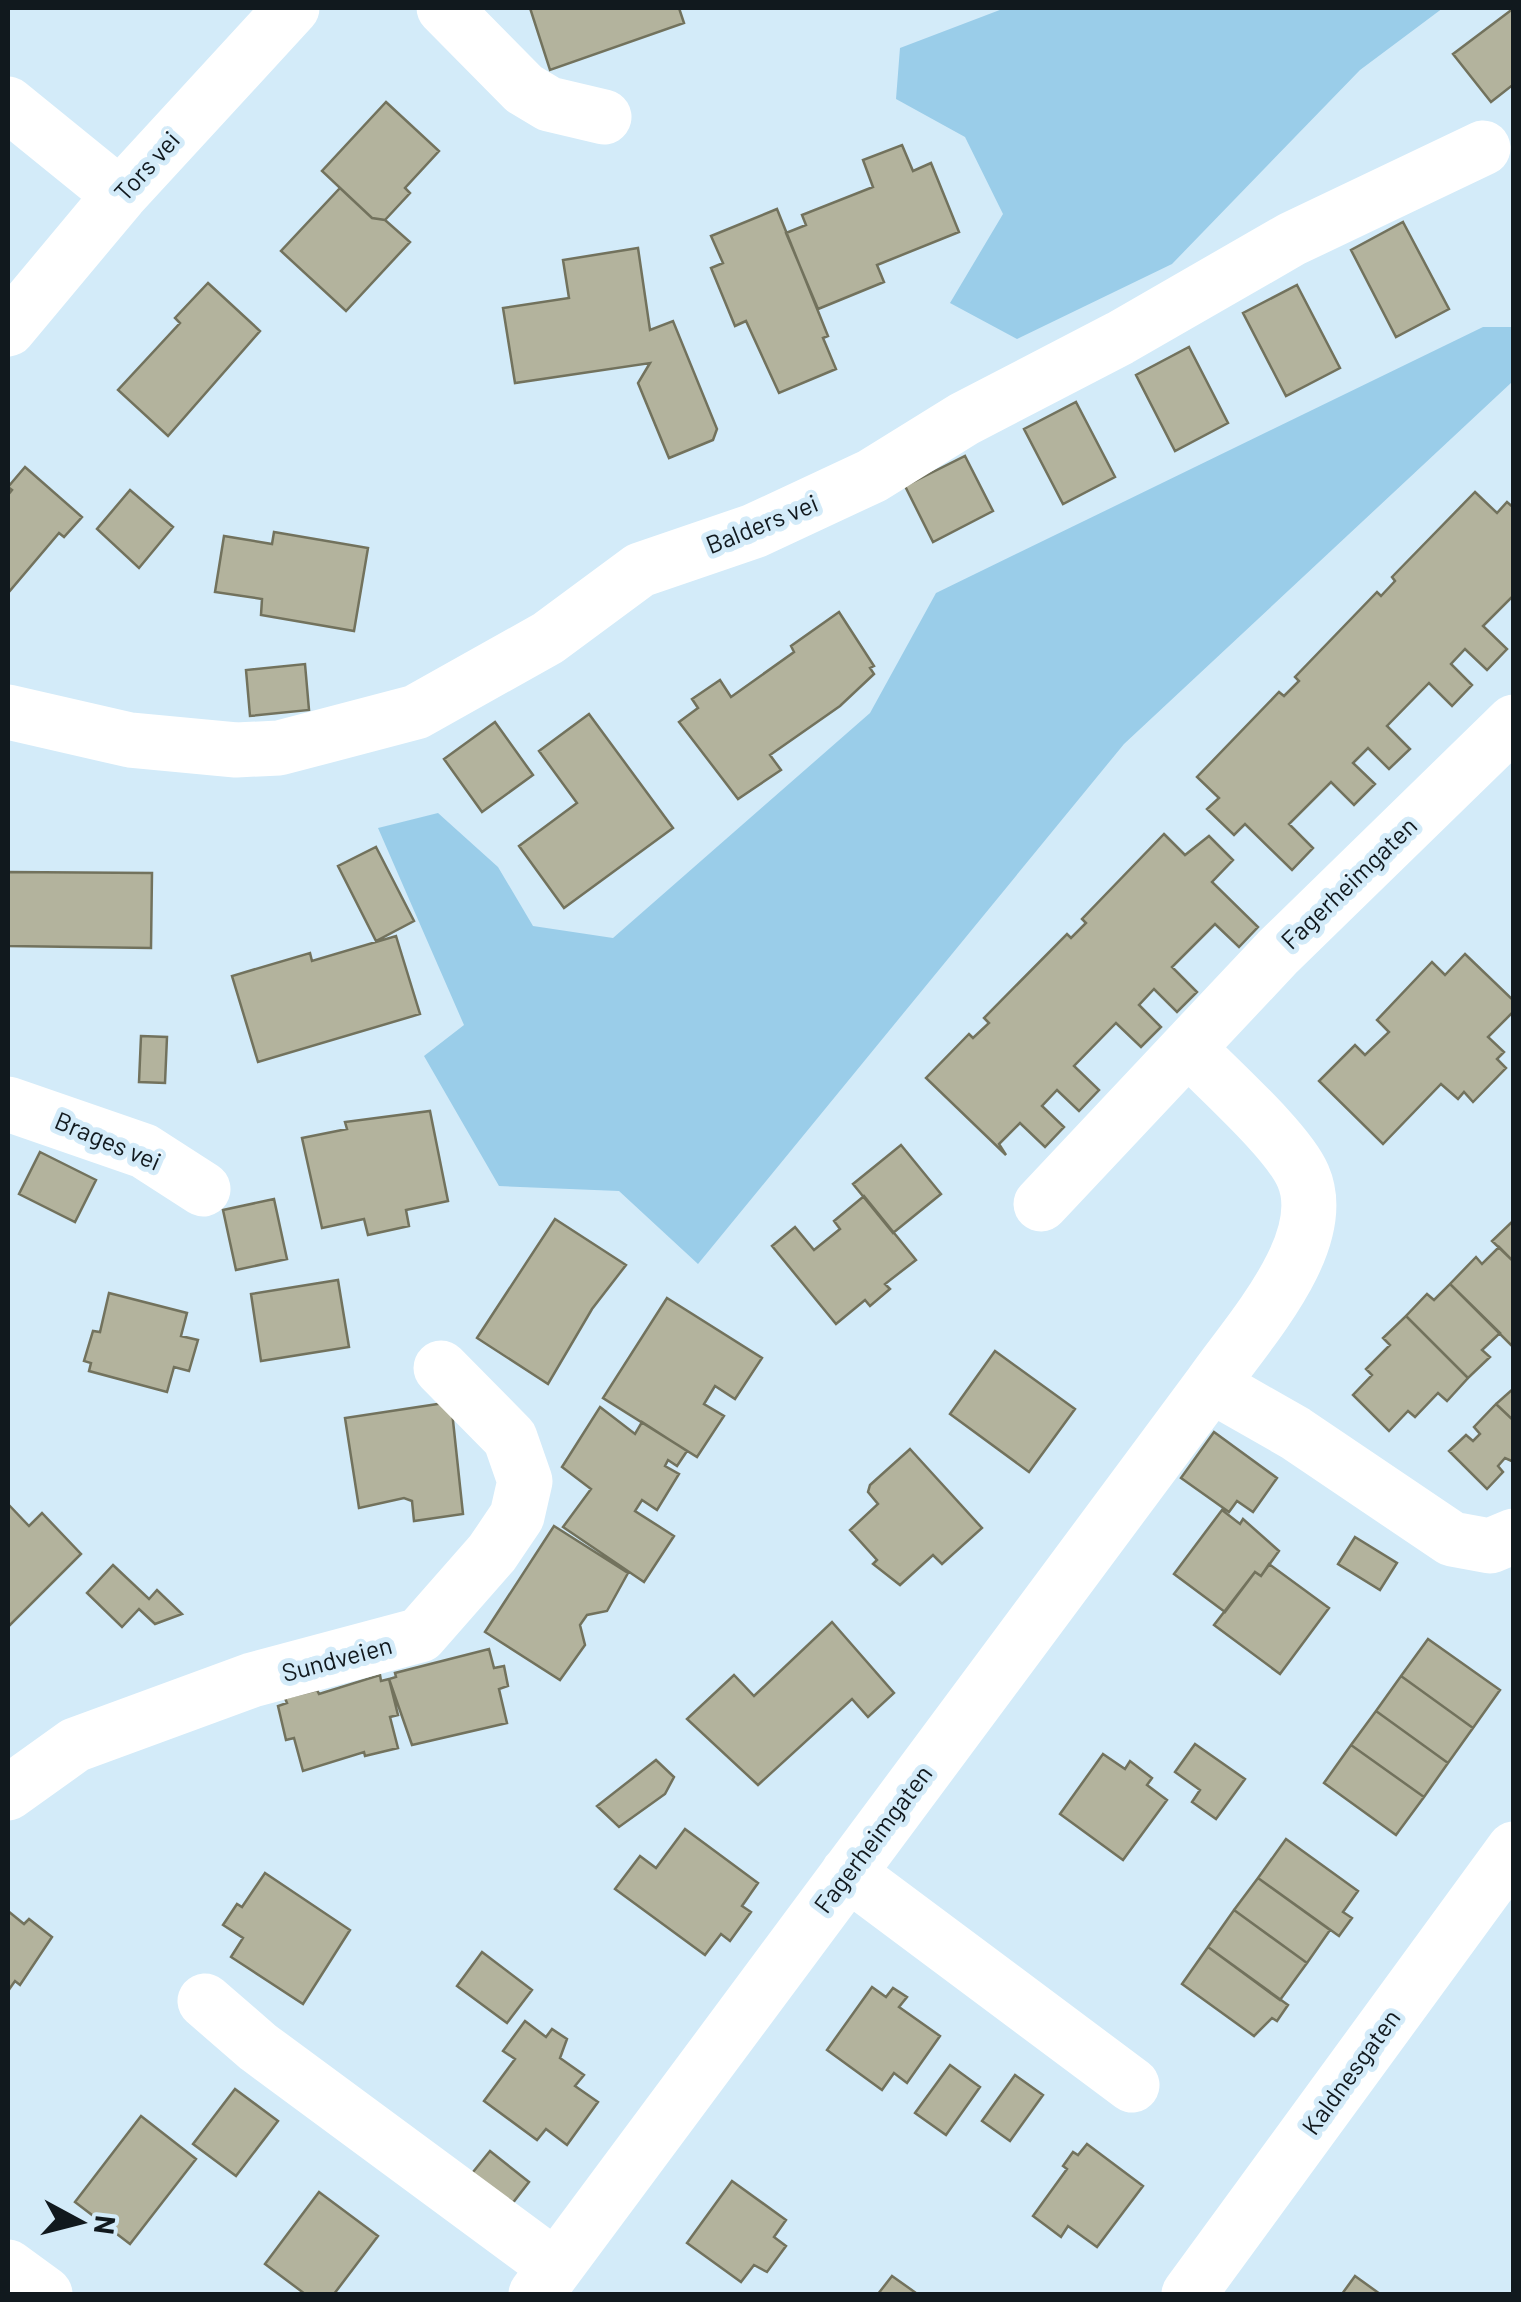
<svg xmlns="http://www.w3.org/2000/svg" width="1521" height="2302" viewBox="0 0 1521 2302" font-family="Barlow,sans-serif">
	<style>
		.green { fill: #9acde9 }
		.building { fill: #b3b39d; stroke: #72725d; stroke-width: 2.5 }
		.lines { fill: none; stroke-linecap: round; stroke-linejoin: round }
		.minor { stroke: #fff; stroke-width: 55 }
		.major { stroke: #fff; stroke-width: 55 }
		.labels { text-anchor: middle; stroke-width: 10; stroke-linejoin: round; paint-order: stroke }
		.street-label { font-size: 25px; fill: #11191e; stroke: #d3ebf9 }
	</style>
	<rect width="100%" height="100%" fill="#d3ebf9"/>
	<path class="green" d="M 1005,8 L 1443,8 L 1360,70 L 1172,264 L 1017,339 L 950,303 L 1003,214 L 965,137 L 896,99 L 900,48 Z
		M 1483,327 L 1513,327 L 1512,382 L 1124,744 L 698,1264 L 619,1191 L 499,1186 L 424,1056 L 464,1025 L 378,828 L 438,813 L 498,867 L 533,926 L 613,938 L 870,713 L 936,593 Z"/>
	<path class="building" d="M 530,8 L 679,8 L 684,23 L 550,70 Z
		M 1514,8 L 1514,84 L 1491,102 L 1453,54 Z
		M 386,102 L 439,151 L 405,188 L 410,193 L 385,220 L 372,218 L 322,171 Z
		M 902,145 L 913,171 L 931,163 L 959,232 L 877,265 L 884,282 L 818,309 L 786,233 L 806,225 L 802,215 L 873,187 L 863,160 Z
		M 340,188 L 372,218 L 385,220 L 410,242 L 346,311 L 281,251 Z
		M 777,209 L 828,336 L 823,338 L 836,369 L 779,393 L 746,321 L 735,326 L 711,268 L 723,263 L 711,236 Z
		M 1403,222 L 1449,309 L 1396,337 L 1351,250 Z
		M 638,248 L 650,330 L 673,321 L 717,429 L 713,440 L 669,458 L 638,383 L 650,363 L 515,383 L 503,308 L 569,298 L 563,260 Z
		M 208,283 L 260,331 L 168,436 L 118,390 L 180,323 L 175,318 Z
		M 1297,285 L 1340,368 L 1286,396 L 1243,313 Z
		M 1189,347 L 1228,423 L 1175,451 L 1136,375 Z
		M 1076,402 L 1115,477 L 1063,504 L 1024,429 Z
		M 965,456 L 993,511 L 933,542 L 905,486 Z
		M 25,467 L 82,517 L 64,537 L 59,533 L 8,593 L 8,495 L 12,490 L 8,487 Z
		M 130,490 L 173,527 L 139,568 L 97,529 Z
		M 1475,492 L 1497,513 L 1507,502 L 1514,508 L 1514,595 L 1483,626 L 1507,649 L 1487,670 L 1465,649 L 1451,664 L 1472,685 L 1452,706 L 1429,683 L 1387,726 L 1410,749 L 1389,769 L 1368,748 L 1353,763 L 1375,784 L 1354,805 L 1331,782 L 1289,824 L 1313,848 L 1292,870 L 1245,824 L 1234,835 L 1207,809 L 1219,798 L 1197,777 L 1279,692 L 1284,696 L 1299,681 L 1295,677 L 1377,592 L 1381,596 L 1395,581 L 1392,577 Z
		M 274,532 L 368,548 L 354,631 L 261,615 L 262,599 L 215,592 L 224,536 L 272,544 Z
		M 839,612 L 874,666 L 870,668 L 874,674 L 840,706 L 770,755 L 781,770 L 738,799 L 679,722 L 698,708 L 692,699 L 720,680 L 731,697 L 794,652 L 791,646 Z
		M 305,664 L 309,710 L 250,716 L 246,670 Z
		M 589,714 L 673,828 L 564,908 L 519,846 L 577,803 L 539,751 Z
		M 495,722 L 533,775 L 482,812 L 444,759 Z
		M 1164,834 L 1185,855 L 1209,836 L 1233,860 L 1212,882 L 1258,927 L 1239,947 L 1215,924 L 1172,967 L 1197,992 L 1177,1012 L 1154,989 L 1139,1005 L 1161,1027 L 1141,1047 L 1116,1023 L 1074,1066 L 1099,1090 L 1079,1111 L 1057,1090 L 1042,1106 L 1064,1127 L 1045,1147 L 1020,1123 L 999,1144 L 1006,1155 L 926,1078 L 969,1034 L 973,1038 L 989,1023 L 984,1018 L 1067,934 L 1071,938 L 1086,923 L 1082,919 Z
		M 376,847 L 414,921 L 376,941 L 338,866 Z
		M 8,872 L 152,873 L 151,948 L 8,946 Z
		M 396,936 L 420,1014 L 258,1062 L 232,976 L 310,953 L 312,961 Z
		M 1465,954 L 1514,1001 L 1514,1011 L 1488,1037 L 1504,1052 L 1497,1059 L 1506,1068 L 1473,1102 L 1464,1092 L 1458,1099 L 1441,1084 L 1383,1144 L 1319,1081 L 1355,1045 L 1365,1055 L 1389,1032 L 1377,1020 L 1432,962 L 1445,975 Z
		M 141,1036 L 167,1037 L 165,1083 L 139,1082 Z
		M 430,1111 L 448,1201 L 406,1210 L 409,1226 L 368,1235 L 364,1219 L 322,1228 L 302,1138 L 347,1129 L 345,1122 Z
		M 901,1145 L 941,1194 L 893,1233 L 853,1184 Z
		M 40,1152 L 96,1180 L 75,1222 L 19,1194 Z
		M 864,1196 L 916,1260 L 885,1284 L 890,1289 L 870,1306 L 865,1300 L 836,1324 L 772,1246 L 795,1227 L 814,1250 L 840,1229 L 834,1221 Z
		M 274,1199 L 287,1259 L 236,1270 L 223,1210 Z
		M 555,1219 L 626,1265 L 592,1309 L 548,1384 L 477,1338 Z
		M 1514,1220 L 1514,1262 L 1492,1241 Z
		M 1499,1247 L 1514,1262 L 1513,1347 L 1450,1284 L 1476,1257 L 1482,1264 Z
		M 338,1280 L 349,1347 L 261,1361 L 251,1294 Z
		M 1450,1284 L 1500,1333 L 1482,1350 L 1490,1357 L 1468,1378 L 1406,1316 L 1427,1294 L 1434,1300 Z
		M 109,1293 L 187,1313 L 181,1336 L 198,1340 L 189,1371 L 174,1367 L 167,1392 L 89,1371 L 91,1363 L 84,1361 L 93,1331 L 100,1332 Z
		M 667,1298 L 762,1358 L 735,1399 L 715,1386 L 704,1404 L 724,1416 L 697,1457 L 603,1398 Z
		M 1406,1316 L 1468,1378 L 1447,1401 L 1438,1393 L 1415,1417 L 1408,1411 L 1389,1431 L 1353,1395 L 1372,1375 L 1366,1369 L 1390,1345 L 1383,1338 Z
		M 995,1351 L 1075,1409 L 1029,1472 L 950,1414 Z
		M 1514,1388 L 1514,1421 L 1496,1404 Z
		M 451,1402 L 463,1514 L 414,1521 L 412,1501 L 404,1498 L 359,1508 L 345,1418 Z
		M 1496,1404 L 1514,1421 L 1514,1462 L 1505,1458 L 1498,1466 L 1503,1472 L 1487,1489 L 1449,1451 L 1466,1435 L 1473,1441 L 1480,1434 L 1474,1427 Z
		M 600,1407 L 635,1434 L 642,1422 L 687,1451 L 677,1466 L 668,1460 L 665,1466 L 679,1474 L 657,1510 L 642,1500 L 635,1511 L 674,1536 L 644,1582 L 563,1527 L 591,1489 L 562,1467 Z
		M 1214,1432 L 1277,1478 L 1253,1512 L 1237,1501 L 1229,1512 L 1181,1478 Z
		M 910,1449 L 982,1528 L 942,1564 L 933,1555 L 900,1585 L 873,1564 L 877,1560 L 850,1530 L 878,1504 L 868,1492 L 870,1485 Z
		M 8,1504 L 29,1526 L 42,1513 L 81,1554 L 8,1627 Z
		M 1222,1510 L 1240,1524 L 1243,1519 L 1279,1551 L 1261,1576 L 1255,1572 L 1225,1612 L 1174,1574 Z
		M 554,1526 L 628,1573 L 607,1611 L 587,1615 L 580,1625 L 585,1645 L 560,1680 L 485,1632 Z
		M 1355,1537 L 1397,1563 L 1380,1590 L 1338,1564 Z
		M 1269,1564 L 1329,1608 L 1280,1674 L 1214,1625 L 1255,1572 L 1261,1576 Z
		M 113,1565 L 149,1599 L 157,1590 L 182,1614 L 155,1624 L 139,1609 L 122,1627 L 87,1593 Z
		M 832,1622 L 894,1693 L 868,1717 L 852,1699 L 758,1785 L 687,1719 L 734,1675 L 754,1696 Z
		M 1428,1639 L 1500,1690 L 1473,1728 L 1401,1676 Z
		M 489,1649 L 494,1668 L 504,1666 L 508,1686 L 499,1689 L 507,1723 L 412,1745 L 389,1679 L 396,1677 L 395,1673 Z
		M 380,1675 L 381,1681 L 389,1679 L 398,1715 L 390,1717 L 398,1748 L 365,1756 L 364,1752 L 303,1771 L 294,1738 L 286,1740 L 278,1706 L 287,1703 L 285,1698 L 317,1690 L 319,1694 Z
		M 1401,1676 L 1473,1728 L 1448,1763 L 1376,1711 Z
		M 1376,1711 L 1448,1763 L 1424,1797 L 1351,1745 Z
		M 1195,1744 L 1245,1779 L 1216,1819 L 1192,1802 L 1200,1790 L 1175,1772 Z
		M 1351,1745 L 1424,1797 L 1396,1835 L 1324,1783 Z
		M 1103,1754 L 1125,1769 L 1130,1761 L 1152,1778 L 1147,1785 L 1167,1800 L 1123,1860 L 1060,1814 Z
		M 656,1760 L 674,1777 L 665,1794 L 619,1827 L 597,1806 Z
		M 685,1829 L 758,1883 L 742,1906 L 751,1912 L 730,1941 L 721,1934 L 705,1955 L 615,1889 L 640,1856 L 656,1868 Z
		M 1286,1839 L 1358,1891 L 1343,1912 L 1352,1918 L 1339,1936 L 1258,1878 Z
		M 265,1873 L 350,1930 L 303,2004 L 231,1957 L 243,1938 L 223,1925 L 237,1904 L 242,1907 Z
		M 1258,1878 L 1330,1930 L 1307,1963 L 1234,1910 Z
		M 1234,1910 L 1307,1963 L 1280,2000 L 1208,1947 Z
		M 8,1911 L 24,1924 L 29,1919 L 52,1937 L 20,1985 L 15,1981 L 8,1991 Z
		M 1208,1947 L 1288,2005 L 1277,2021 L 1272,2018 L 1254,2036 L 1182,1984 Z
		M 482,1952 L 532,1990 L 507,2023 L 457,1986 Z
		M 872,1987 L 886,1997 L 893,1988 L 907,1997 L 899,2007 L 940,2036 L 907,2083 L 894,2073 L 882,2090 L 827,2050 Z
		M 525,2021 L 546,2037 L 552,2029 L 567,2039 L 560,2058 L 584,2075 L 575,2086 L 598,2102 L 567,2145 L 546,2129 L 537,2140 L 484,2101 L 515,2059 L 503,2051 Z
		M 950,2065 L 980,2087 L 946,2135 L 915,2113 Z
		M 1015,2075 L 1043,2095 L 1010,2141 L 982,2121 Z
		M 235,2089 L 278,2121 L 236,2176 L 193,2144 Z
		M 141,2116 L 196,2159 L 130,2244 L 75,2202 Z
		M 1087,2144 L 1143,2186 L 1097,2247 L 1068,2226 L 1061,2237 L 1033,2216 L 1067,2169 L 1063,2166 L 1073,2152 L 1078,2155 Z
		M 490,2151 L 529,2182 L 505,2213 L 465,2182 Z
		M 732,2181 L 786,2220 L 774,2237 L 786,2246 L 767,2272 L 754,2265 L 741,2282 L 687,2243 Z
		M 319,2192 L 378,2236 L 334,2294 L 305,2294 L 265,2264 Z
		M 892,2276 L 916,2293 L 914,2294 L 878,2294 Z
		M 1355,2276 L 1380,2294 L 1342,2294 Z"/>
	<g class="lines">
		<path class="minor" d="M 444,8 L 524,89 L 549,104 L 604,117
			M 8,104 L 120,195
			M 8,329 L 120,195 L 292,8
			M 8,712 L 130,740 L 236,750 L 279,748 L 416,712 L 548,638 L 640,570 L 754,531 L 872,476 L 964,419 L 1120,338 L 1292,239 L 1483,148
			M 8,1104 L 144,1151 L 203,1189
			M 1041,1204 L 1278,952 L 1514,722
			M 1211,1385 L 1295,1433 L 1452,1539 L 1490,1546 L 1514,1536
			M 8,1793 L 75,1745 L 252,1680 L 420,1635 L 492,1553 L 517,1516 L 525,1481 L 510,1438 L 441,1368
			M 848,1873 L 1132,2085
			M 205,2001 L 258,2047 L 556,2267
			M 8,2267 L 45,2294
			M 536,2294 L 1211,1385 C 1247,1333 1332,1242 1303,1176 C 1288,1141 1219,1080 1190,1050"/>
		<path class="major" d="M 1189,2294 L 1514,1849"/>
	</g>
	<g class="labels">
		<g class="street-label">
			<text transform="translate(147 166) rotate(-48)" y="9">Tors vei</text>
			<text transform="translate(762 524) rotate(-22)" y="9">Balders vei</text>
			<text transform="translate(1349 883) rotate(-44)" y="9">Fagerheimgaten</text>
			<text transform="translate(108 1141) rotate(23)" y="9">Brages vei</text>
			<text transform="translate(337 1659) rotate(-15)" y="9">Sundveien</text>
			<text transform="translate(873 1839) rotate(-53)" y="9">Fagerheimgaten</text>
			<text transform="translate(1351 2072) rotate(-54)" y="9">Kaldnesgaten</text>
		</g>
	</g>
	<rect width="1521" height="2302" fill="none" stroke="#11191e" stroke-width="20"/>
	<g transform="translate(80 2222) rotate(97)" stroke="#d3ebf9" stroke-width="8" paint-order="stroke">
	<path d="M0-8L18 38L0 25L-18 38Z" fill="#11191e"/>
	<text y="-15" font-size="28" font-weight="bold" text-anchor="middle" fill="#11191e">N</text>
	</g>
</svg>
